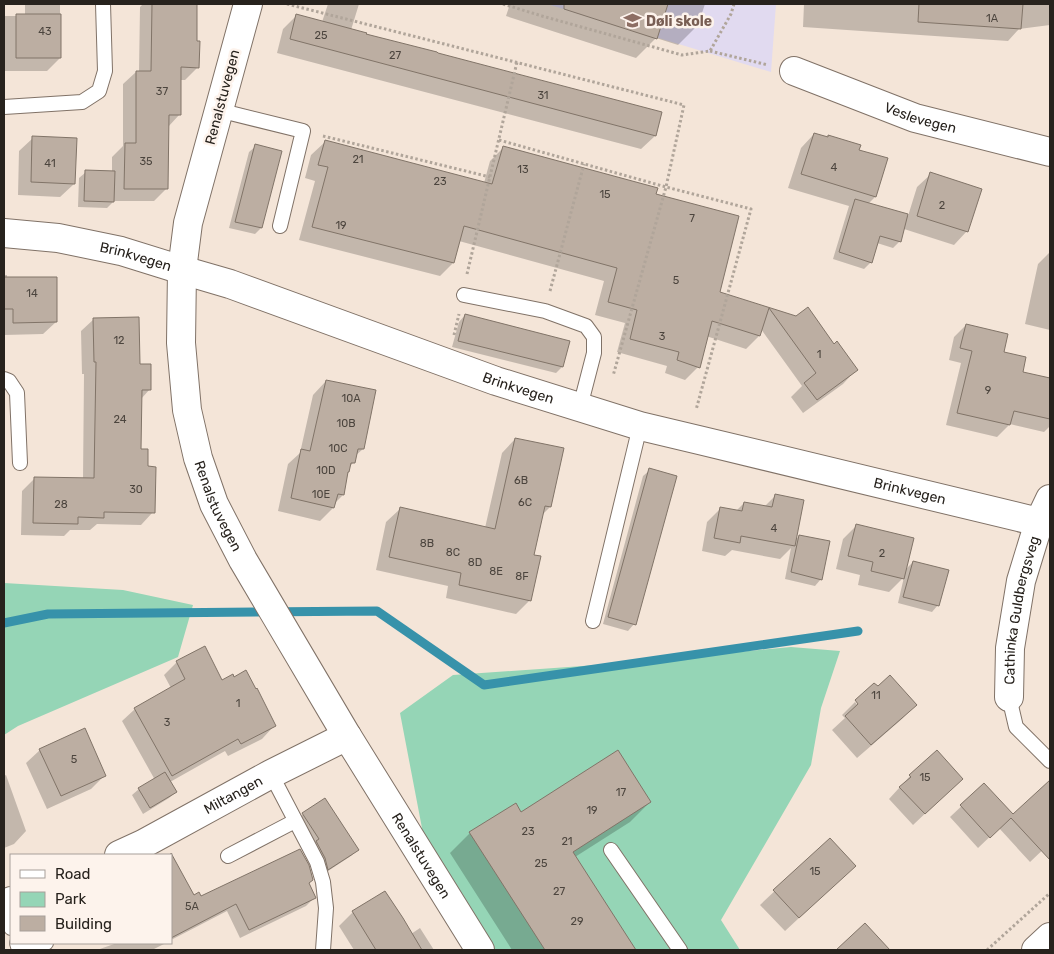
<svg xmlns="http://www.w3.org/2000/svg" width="1054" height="954" viewBox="0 0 1054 954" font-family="Rubik,sans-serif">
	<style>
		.education { fill: #e1daf0 }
		.green { fill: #95d5b6 }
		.shadow { fill: #0003 }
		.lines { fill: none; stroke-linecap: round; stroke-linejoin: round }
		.stream { stroke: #3792aa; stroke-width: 9 }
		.building { fill: #bcaea2; stroke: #817468 }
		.lane-casing { stroke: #807267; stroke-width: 16 }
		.street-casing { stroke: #807267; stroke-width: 30 }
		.secondary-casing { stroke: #807267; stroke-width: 30 }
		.path { stroke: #b0a59a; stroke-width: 3; stroke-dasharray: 2.5 2.5; stroke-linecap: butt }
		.lane { stroke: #fff; stroke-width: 14 }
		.street { stroke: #fff; stroke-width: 28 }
		.secondary { stroke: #fff; stroke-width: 28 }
		.labels { text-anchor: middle; stroke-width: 5; stroke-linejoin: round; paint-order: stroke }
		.number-label { font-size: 11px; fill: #4c453e }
		.education-label { font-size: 14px; font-weight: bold; fill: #785e54; stroke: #fdf3ec; text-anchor: start }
		.street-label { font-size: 14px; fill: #27221d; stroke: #fdf3ec }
	</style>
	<rect width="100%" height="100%" fill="#f4e5d8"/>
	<path class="education" d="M 547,4 L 776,4 L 771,72 Z"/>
	<path class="green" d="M 4,583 L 123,590 L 193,605 L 178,657 L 18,726 L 4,735 Z
		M 791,647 L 840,651 L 821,708 L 811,765 L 721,920 L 740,950 L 476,950 L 426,849 L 400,713 L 453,675 L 625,663 Z"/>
	<path class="shadow" d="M 25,4 L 60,4 L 60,58 L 47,71 L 4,71 L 4,16 L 25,16 Z
		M 143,4 L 196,4 L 196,42 L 198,67 L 185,80 L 180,80 L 180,114 L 168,127 L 167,188 L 154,201 L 114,201 L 107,208 L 78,207 L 79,178 L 86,172 L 112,173 L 112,157 L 123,146 L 123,84 L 136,72 L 139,72 L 140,7 Z
		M 328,4 L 359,4 L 351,30 L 655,136 L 641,149 L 277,53 L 283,29 L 297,15 L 322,22 Z
		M 510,4 L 705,4 L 698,25 L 678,45 L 656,38 L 636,58 L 506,16 Z
		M 804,4 L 1050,4 L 1050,29 L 1050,25 L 1019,29 L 1008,41 L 803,27 Z
		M 814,134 L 858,151 L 886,159 L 875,197 L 868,204 L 908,216 L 917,187 L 931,174 L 967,231 L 954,245 L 904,229 L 900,241 L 893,248 L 877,243 L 871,262 L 864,269 L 833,259 L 849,206 L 788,188 L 801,148 Z
		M 33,138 L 74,184 L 60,197 L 18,195 L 19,151 Z
		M 325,142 L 484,183 L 490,161 L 503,148 L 655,195 L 718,293 L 796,317 L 834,345 L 856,370 L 843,384 L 803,413 L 791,397 L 802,386 L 761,329 L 759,336 L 746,349 L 706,336 L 698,367 L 685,380 L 665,373 L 667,366 L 617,352 L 625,323 L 595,315 L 604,281 L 459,241 L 453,263 L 440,276 L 299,240 L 315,181 L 305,178 L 311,155 Z
		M 256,146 L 281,152 L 261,228 L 255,234 L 229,228 L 249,152 Z
		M 1050,252 L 1050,330 L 1025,324 L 1038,264 Z
		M 4,275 L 7,275 L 7,278 L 56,322 L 43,334 L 4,335 Z
		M 465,315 L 569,342 L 562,367 L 556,373 L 452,347 L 459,322 Z
		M 94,319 L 139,365 L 150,389 L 141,399 L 140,450 L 146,468 L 153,512 L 141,525 L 97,524 L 90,530 L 70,530 L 64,536 L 21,535 L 22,491 L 35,478 L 83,479 L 84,374 L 82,374 L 81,331 Z
		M 966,325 L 1002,353 L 1021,373 L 1050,379 L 1050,426 L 1044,432 L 1010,424 L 997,437 L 946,425 L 961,363 L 949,360 L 954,337 Z
		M 326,381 L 363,449 L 355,456 L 354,462 L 349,467 L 343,495 L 335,503 L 333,508 L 320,521 L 278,511 L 288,464 L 300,453 L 313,395 Z
		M 515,439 L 550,507 L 542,515 L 533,556 L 530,600 L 516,614 L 446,598 L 448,586 L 376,570 L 386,522 L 400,509 L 485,528 L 502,453 Z
		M 650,470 L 634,624 L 628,631 L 603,624 L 643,476 Z
		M 776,495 L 795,540 L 799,536 L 821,579 L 815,586 L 785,579 L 791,548 L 780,559 L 732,550 L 725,556 L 702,551 L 707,522 L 721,508 L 736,511 L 744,503 L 764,507 Z
		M 857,525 L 905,570 L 913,562 L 938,605 L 932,612 L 898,603 L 904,577 L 889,592 L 858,585 L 860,575 L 836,569 L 843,539 Z
		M 205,648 L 222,682 L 274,726 L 262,739 L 228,756 L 225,751 L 170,782 L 176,792 L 169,798 L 143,814 L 132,795 L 139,789 L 155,780 L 122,721 L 135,709 L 171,688 L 164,675 L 176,663 Z
		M 855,702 L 861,709 L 915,705 L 902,719 L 857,758 L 832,730 L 845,718 L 842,715 Z
		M 40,750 L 105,775 L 91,789 L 47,809 L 26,763 Z
		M 6,775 L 26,831 L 14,844 L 4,848 L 4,776 Z
		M 910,776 L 950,790 L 913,825 L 889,799 Z
		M 1050,782 L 1050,843 L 1030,862 L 999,828 L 978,848 L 950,817 L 984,785 L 1013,816 Z
		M 650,802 L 630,822 L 575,857 L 634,950 L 512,950 L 450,853 L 470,833 L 521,813 Z
		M 303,814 L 357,850 L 351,856 L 322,875 L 297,821 Z
		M 830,839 L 841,879 L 785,931 L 760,905 Z
		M 171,881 L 193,897 L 201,898 L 308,884 L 314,898 L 306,906 L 240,938 L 227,911 L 171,940 Z
		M 353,912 L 411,934 L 420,928 L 434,950 L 354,950 L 339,926 Z
		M 865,925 L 888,950 L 838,950 Z
		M 117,943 L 166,943 L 152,950 L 97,950 Z"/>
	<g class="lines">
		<path class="stream" d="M 4,623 L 48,614 L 377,611 L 484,685 L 858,631"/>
	</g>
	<path class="building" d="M 152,4 L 197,4 L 197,41 L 200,41 L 199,68 L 181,67 L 181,115 L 169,115 L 168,189 L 124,189 L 125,143 L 136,143 L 136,71 L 151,71 Z
		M 564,4 L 668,4 L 657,39 L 564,9 Z
		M 919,4 L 1023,4 L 1021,29 L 918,22 Z
		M 16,14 L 61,14 L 61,58 L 16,58 Z
		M 296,14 L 367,33 L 366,34 L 437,52 L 438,53 L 662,112 L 656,136 L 290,39 Z
		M 814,133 L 828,137 L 828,135 L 861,145 L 859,150 L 888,158 L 876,197 L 801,174 Z
		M 32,136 L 77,138 L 75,184 L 31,182 Z
		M 325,140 L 492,184 L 503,146 L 658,188 L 656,194 L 739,216 L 720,292 L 796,316 L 808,307 L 834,344 L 837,341 L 858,370 L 817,400 L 804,383 L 816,373 L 769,308 L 760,336 L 712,321 L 700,368 L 677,360 L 679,352 L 630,339 L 637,310 L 608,302 L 617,268 L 464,226 L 454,263 L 312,227 L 328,167 L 318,165 Z
		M 255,144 L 282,151 L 262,228 L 235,222 Z
		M 85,170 L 115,171 L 114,202 L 84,201 Z
		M 930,172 L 982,189 L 968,232 L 917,216 Z
		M 855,199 L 908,214 L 901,242 L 880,236 L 872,263 L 839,252 Z
		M 4,277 L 57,277 L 57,322 L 13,323 L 13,309 L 4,309 Z
		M 465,314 L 570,341 L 563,367 L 458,341 Z
		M 139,317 L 140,364 L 151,364 L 151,390 L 142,390 L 141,449 L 148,449 L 148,466 L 156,467 L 155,513 L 104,512 L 104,518 L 78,517 L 78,524 L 33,523 L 34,477 L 94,478 L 96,362 L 94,362 L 93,318 Z
		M 966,324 L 1008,334 L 1004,352 L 1026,357 L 1023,372 L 1050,378 L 1050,419 L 1014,411 L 1010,425 L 957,413 L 972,351 L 960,348 Z
		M 326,380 L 376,390 L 364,449 L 358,449 L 355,463 L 351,463 L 349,472 L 348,472 L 344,495 L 338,494 L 334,508 L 291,498 L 301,449 L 310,451 Z
		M 515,438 L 564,448 L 551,507 L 545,506 L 534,555 L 541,556 L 531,601 L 459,585 L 461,573 L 389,557 L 400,507 L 495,529 Z
		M 649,468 L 677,476 L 636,625 L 608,617 Z
		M 775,494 L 804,500 L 795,546 L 741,536 L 740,543 L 714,538 L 720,507 L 742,511 L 744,502 L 772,507 Z
		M 856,524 L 914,538 L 904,579 L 871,571 L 873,562 L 848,556 Z
		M 799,535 L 830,541 L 822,580 L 791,572 Z
		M 913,561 L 949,570 L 939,606 L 903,597 Z
		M 205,646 L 222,680 L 233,674 L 234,677 L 246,670 L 256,689 L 257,688 L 276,726 L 241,744 L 238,739 L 172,776 L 134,708 L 185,679 L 176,661 Z
		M 890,675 L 917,705 L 871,745 L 845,716 L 858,704 L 855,700 L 874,683 L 878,686 Z
		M 85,728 L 106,776 L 61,796 L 39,749 Z
		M 618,750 L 651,802 L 573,852 L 636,950 L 545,950 L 469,832 L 516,803 L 521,812 Z
		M 937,750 L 963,779 L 925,814 L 899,787 L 911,777 L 909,775 Z
		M 165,772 L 177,792 L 150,808 L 138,788 Z
		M 1050,780 L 1050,860 L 1011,818 L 990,838 L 960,805 L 984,783 L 1013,814 Z
		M 325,798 L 359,850 L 328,870 L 325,858 L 316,841 L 319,839 L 302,813 Z
		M 830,838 L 856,866 L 799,918 L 773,890 Z
		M 300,849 L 309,865 L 313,880 L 309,883 L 316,898 L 249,930 L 236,904 L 171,938 L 171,853 L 194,895 L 199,892 L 201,896 Z
		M 385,891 L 403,918 L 422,950 L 376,950 L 352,911 Z
		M 865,923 L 890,950 L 836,950 Z"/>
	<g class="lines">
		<defs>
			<path id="lane" d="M 4,107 L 82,102 L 99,91 L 105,71 L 103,4
				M 218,110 L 303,131 L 280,226
				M 464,295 L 545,311 L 586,326 L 594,337 L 594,353 L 580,407
				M 4,379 L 9,381 L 17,393 L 20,463
				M 593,621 L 640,426
				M 1009,697 L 1016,727 L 1050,761
				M 271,774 L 317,862 L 323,882 L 326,908 L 323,950
				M 611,850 L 680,950
				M 228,856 L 295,821
				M 4,908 L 11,928
				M 17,943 L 19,950
				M 27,950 L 46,943"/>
			<g id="street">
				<path id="s1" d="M 248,4 L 188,223 L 182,270 L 181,343 L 187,410 L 198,458 L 214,504 L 243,560 L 347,736 L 480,950"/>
				<path id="s2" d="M 794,71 L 915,118 L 1050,152"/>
				<path id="s3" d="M 4,233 L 58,238 L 121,251 L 182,270 L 230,284 L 496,381 L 640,426 L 703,441 L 1039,522"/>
				<path id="s4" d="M 1009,697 L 1010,648 L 1021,581 L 1039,522 L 1050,499"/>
				<path id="s5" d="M 119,855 L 143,844 L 271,774 L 347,736"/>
				<path d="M 4,904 L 11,901"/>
			</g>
			<path id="secondary" d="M 1036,950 L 1050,937"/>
		</defs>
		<use href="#lane" class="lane-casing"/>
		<use href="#street" class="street-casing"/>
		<use href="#secondary" class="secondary-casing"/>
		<path class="path" d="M 287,4 L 684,105 L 666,187 L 613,376
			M 503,4 L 542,16 L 682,55 L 710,51 L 731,14 L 734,4
			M 710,51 L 768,65
			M 323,136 L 490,177
			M 499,140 L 666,187 L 751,209 L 696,410
			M 467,274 L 517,62
			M 550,291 L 584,164
			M 454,335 L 459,314
			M 987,950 L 1050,893"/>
		<use href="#lane" class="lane"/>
		<use href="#street" class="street"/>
		<use href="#secondary" class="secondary"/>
	</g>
	<defs>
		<symbol id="school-bare" viewBox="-9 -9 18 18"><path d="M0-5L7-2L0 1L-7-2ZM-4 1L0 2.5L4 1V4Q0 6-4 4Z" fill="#8d6e63" stroke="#fdf3ec" stroke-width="2.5" paint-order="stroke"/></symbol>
	</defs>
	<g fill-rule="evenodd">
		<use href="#school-bare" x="620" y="8" width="25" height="25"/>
	</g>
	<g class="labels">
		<g class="number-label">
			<text x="992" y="22">1A</text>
			<text x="45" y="35">43</text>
			<text x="321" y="39">25</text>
			<text x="395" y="59">27</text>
			<text x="162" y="95">37</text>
			<text x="543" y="99">31</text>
			<text x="358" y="163">21</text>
			<text x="146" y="165">35</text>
			<text x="50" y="167">41</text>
			<text x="834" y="171">4</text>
			<text x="523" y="173">13</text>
			<text x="440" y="185">23</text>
			<text x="605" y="198">15</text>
			<text x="942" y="209">2</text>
			<text x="692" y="222">7</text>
			<text x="341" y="229">19</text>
			<text x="676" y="284">5</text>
			<text x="32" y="297">14</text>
			<text x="662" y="340">3</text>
			<text x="119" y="344">12</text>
			<text x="819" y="358">1</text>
			<text x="988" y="394">9</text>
			<text x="351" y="402">10A</text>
			<text x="120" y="423">24</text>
			<text x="346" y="427">10B</text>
			<text x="338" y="452">10C</text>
			<text x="326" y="474">10D</text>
			<text x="521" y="484">6B</text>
			<text x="136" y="493">30</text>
			<text x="321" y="498">10E</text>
			<text x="525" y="506">6C</text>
			<text x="61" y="508">28</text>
			<text x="774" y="532">4</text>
			<text x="427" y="547">8B</text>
			<text x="453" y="556">8C</text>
			<text x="882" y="557">2</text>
			<text x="475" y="566">8D</text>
			<text x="496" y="575">8E</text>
			<text x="522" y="580">8F</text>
			<text x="876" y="699">11</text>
			<text x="238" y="707">1</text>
			<text x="167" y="726">3</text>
			<text x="74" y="763">5</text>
			<text x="925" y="781">15</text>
			<text x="621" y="796">17</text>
			<text x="592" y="814">19</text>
			<text x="528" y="835">23</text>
			<text x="567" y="845">21</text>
			<text x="541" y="867">25</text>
			<text x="815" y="875">15</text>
			<text x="559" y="895">27</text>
			<text x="192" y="910">5A</text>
			<text x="577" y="925">29</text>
		</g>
		<g class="education-label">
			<text x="646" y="26">Døli skole</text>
		</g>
		<g class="street-label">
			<text transform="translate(222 97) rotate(-75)" y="5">Renalstuvegen</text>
			<text dy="5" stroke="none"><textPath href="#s2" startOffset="135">Veslevegen</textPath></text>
			<text dy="5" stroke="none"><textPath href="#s3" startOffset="134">Brinkvegen</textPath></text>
			<text dy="5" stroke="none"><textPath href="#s3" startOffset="539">Brinkvegen</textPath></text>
			<text dy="5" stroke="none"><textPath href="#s3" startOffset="944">Brinkvegen</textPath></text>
			<text dy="5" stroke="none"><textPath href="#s1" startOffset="516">Renalstuvegen</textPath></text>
			<text dy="5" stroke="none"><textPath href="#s4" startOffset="88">Cathinka Guldbergsveg</textPath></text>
			<text dy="5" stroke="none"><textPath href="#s5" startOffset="129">Miltangen</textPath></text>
			<text dy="5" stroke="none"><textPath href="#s1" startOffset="921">Renalstuvegen</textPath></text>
		</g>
	</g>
	<rect width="1054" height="954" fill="none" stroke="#27221d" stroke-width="10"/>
	<rect x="10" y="854" width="162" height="90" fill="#fdf3ec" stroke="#a79f99"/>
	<rect x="20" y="870" width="25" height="8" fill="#ffffff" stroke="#a79f99"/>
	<text x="55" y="879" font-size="15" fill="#27221d">Road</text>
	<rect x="20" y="892" width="25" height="15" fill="#95d5b6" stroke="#a79f99"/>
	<text x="55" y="904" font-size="15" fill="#27221d">Park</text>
	<rect x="20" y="916" width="25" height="15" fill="#bcaea2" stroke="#a79f99"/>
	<text x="55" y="929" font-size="15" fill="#27221d">Building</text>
</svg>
